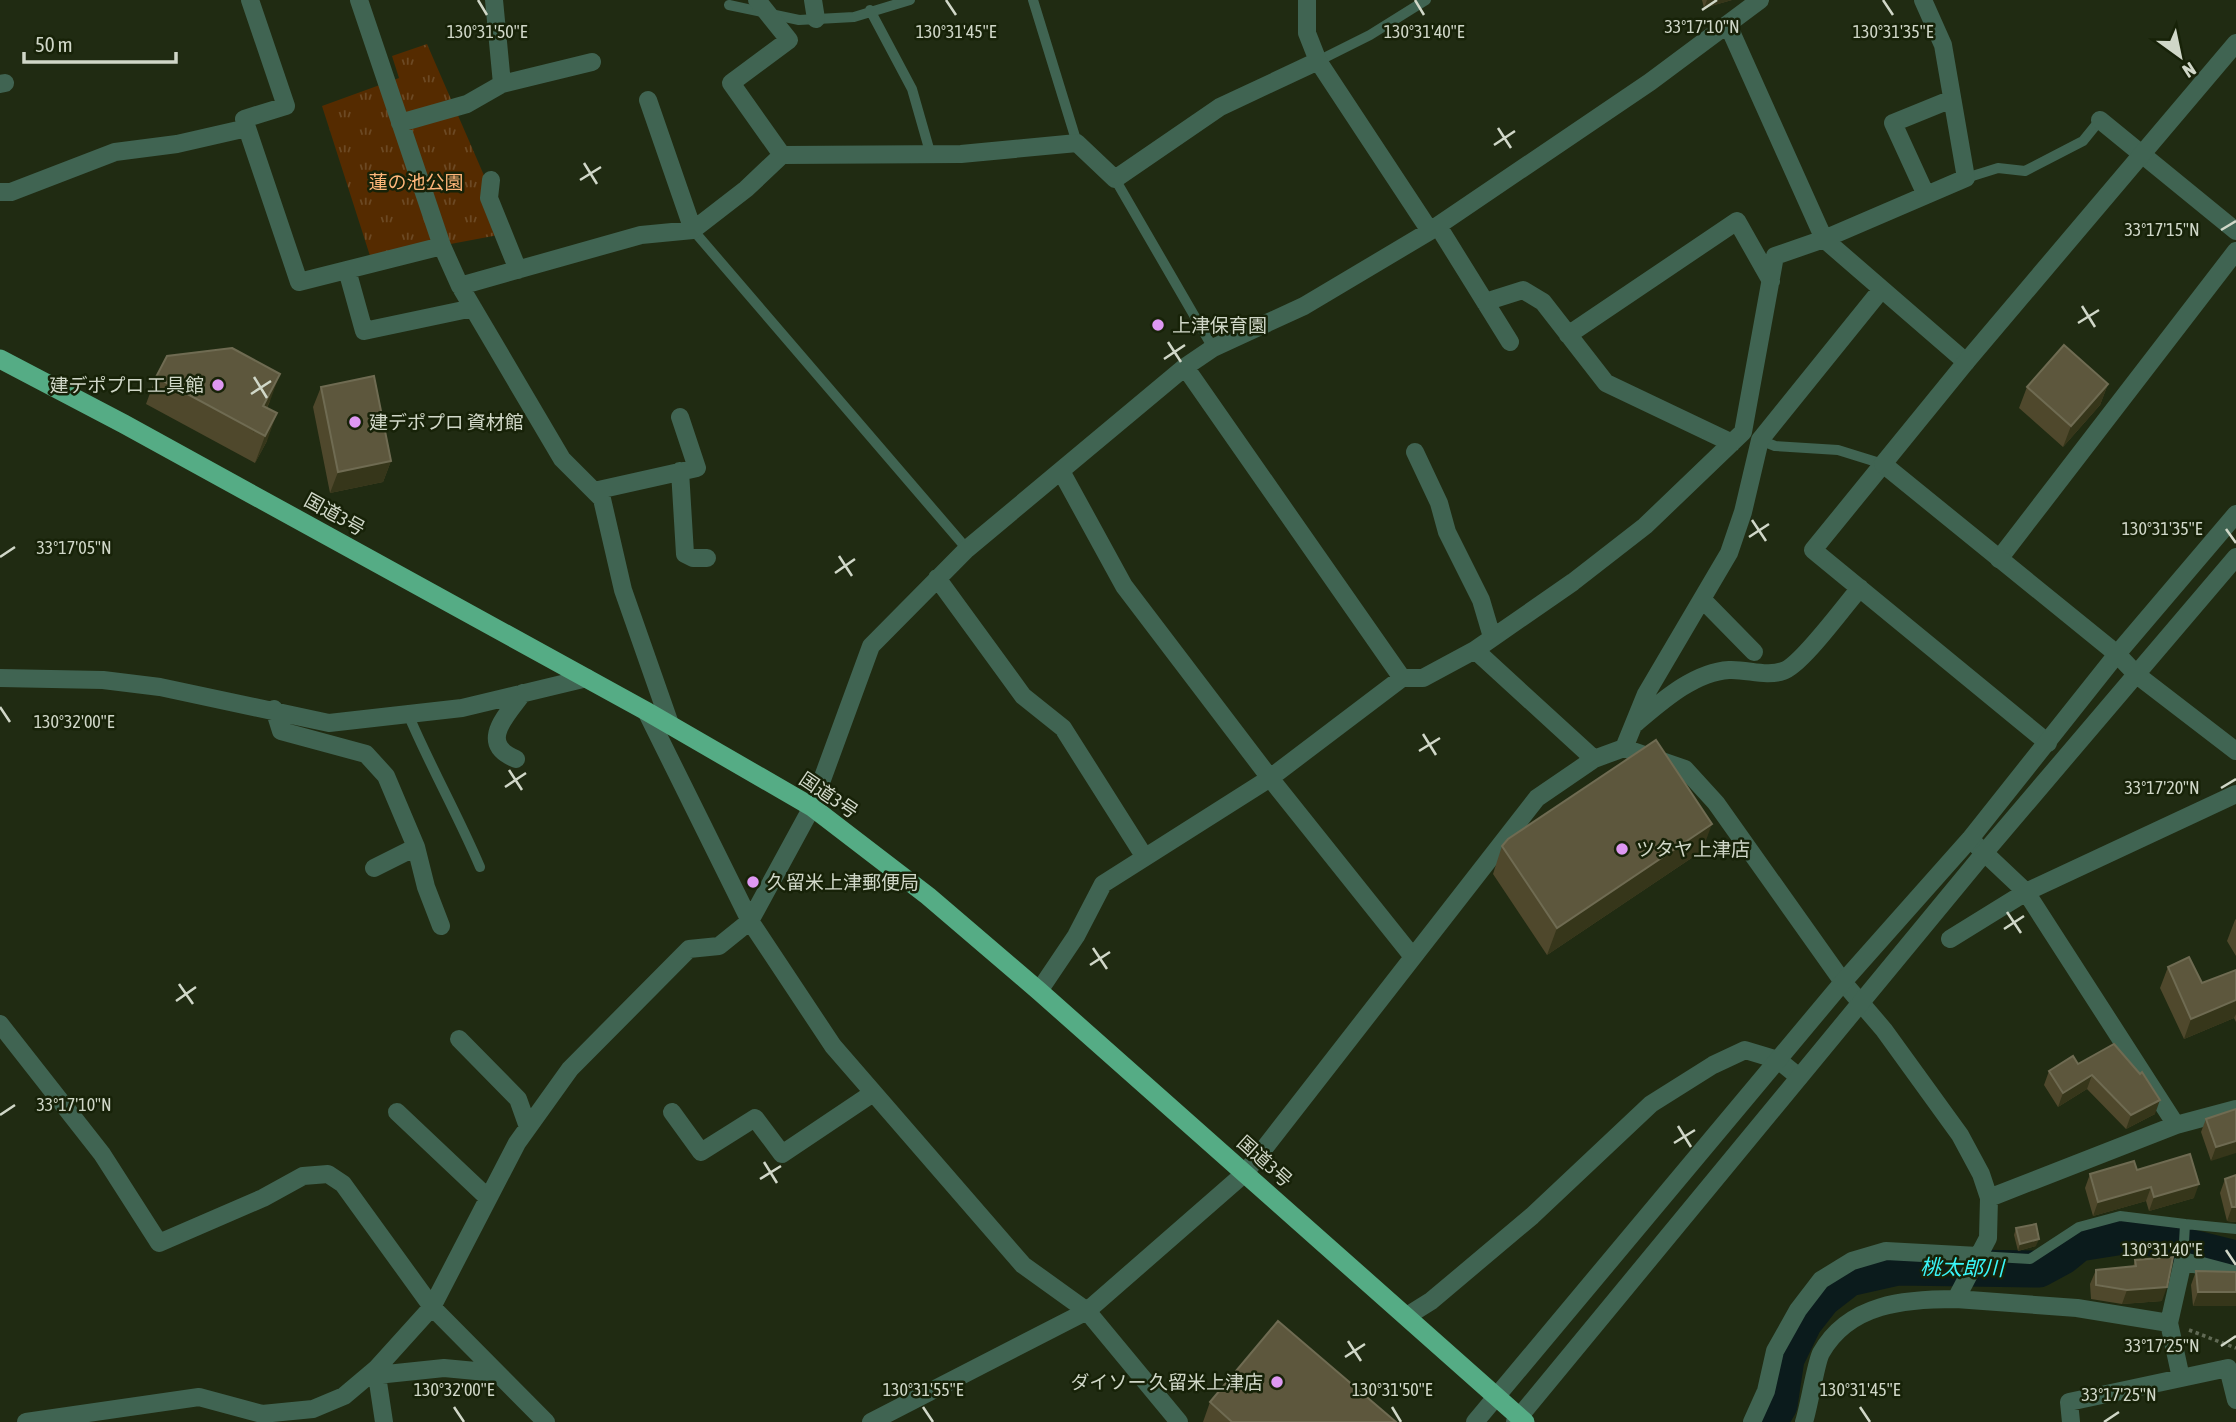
<svg xmlns="http://www.w3.org/2000/svg" width="2236" height="1422" viewBox="0 0 2236 1422" font-family="'Asap Condensed','Noto Sans JP',sans-serif">
	<style>
		.park { fill: url(#park-tufts) }
		.lines { fill: none; stroke-linecap: round; stroke-linejoin: round }
		.river { stroke: #0b1b1c; stroke-width: 37 }
		.path { stroke: #616a55; stroke-width: 3.5; stroke-dasharray: 3.5 3.5; stroke-linecap: butt }
		.service { stroke: #406452; stroke-width: 10 }
		.minor { stroke: #406452; stroke-width: 18 }
		.tertiary { stroke: #406452; stroke-width: 18 }
		.trunk { stroke: #55ac85; stroke-width: 19 }
		.wall { fill: #4f482c }
		.shaded-wall { fill: #36361a }
		.building { fill: #5d573d; stroke: #6f6b52; stroke-width: 2 }
		.ticks { fill: none; stroke: #d0d7c8; stroke-width: 2.5 }
		.poi-dot { fill: #de98f2; stroke: #172208; stroke-width: 2.5 }
		.labels { text-anchor: middle; stroke-width: 5; stroke-linejoin: round; paint-order: stroke }
		.park-label { font-size: 19px; fill: #fdb579; stroke: #172208 }
		.poi-label { font-size: 19px; fill: #d0d7c8; stroke: #172208; text-anchor: start }
		.street-label { font-size: 19px; fill: #d0d7c8; stroke: #172208 }
		.water-label { font-size: 21px; font-style: italic; fill: #39f6f9; stroke: #172208 }
		.ticks-label { font-size: 18px; text-anchor: middle; fill: #d0d7c8; stroke: #172208; stroke-width: 5; stroke-linejoin: round; paint-order: stroke }
	</style>
	<defs>
		<pattern id="park-tufts" width="24" height="20" patternUnits="userSpaceOnUse" patternTransform="scale(1.75)"><rect width="24" height="20" fill="#552b00"/><path d="M3 7l-1-3M5 7V3M7 7l1-3M15 17l-1-3M17 17v-4M19 17l1-3" fill="none" stroke="#6c4924"/></pattern>
	</defs>
	<rect width="100%" height="100%" fill="#202b12"/>
	<path class="park" d="M 427,44 L 509,233 L 371,259 L 322,106 L 399,78 L 392,56 Z"/>
	<g class="lines">
		<path class="river" d="M 1769,1422 L 1779,1405 L 1786,1359 L 1804,1322 L 1822,1299 L 1849,1278 L 1898,1267 L 2039,1269 L 2063,1256 L 2079,1243 L 2136,1234 L 2236,1259"/>
		<path class="path" d="M 2189,1330 L 2236,1348"/>
		<path class="service" d="M 1033,0 L 1077,143
			M 729,5 L 799,20 L 854,17 L 910,0
			M 870,10 L 912,89 L 930,152
			M 1318,61 L 1370,35 L 1426,0
			M 1966,178 L 1998,168 L 2025,171 L 2083,141 L 2100,120
			M 1115,179 L 1213,348
			M 693,230 L 967,549
			M 1760,440 L 1775,446 L 1838,450 L 1883,464
			M 408,714 C 430,766 458,815 480,867
			M 1978,1256 L 2030,1259 L 2079,1227 L 2120,1216 L 2185,1224
			M 2183,1261 L 2185,1224 L 2236,1229"/>
		<path class="minor" d="M 250,0 L 286,106 L 244,119 L 299,282 L 442,246
			M 359,0 L 442,246 L 460,286 L 562,459 L 602,499 L 623,590 L 670,724
			M 757,0 L 789,40 L 731,83 L 782,155
			M 813,0 L 816,19
			M 1307,0 L 1307,33 L 1318,61 L 1430,231
			M 1728,25 L 1824,239 L 1966,362
			M 0,84 L 5,83
			M 502,84 L 592,62
			M 648,100 L 693,230
			M 2100,120 L 2236,231
			M 400,123 L 467,104 L 502,84 L 494,0
			M 491,180 L 489,198 L 518,270
			M 0,192 L 11,192 L 115,152 L 177,144 L 247,128
			M 1926,195 L 1893,123 L 1952,99
			M 1438,226 L 1510,342
			M 347,270 L 364,331 L 473,308
			M 460,286 L 641,235 L 693,230 L 746,189 L 782,155 L 961,154 L 1077,143 L 1115,179 L 1220,107 L 1318,61
			M 1485,302 L 1523,290 L 1543,302 L 1606,383 L 1732,443
			M 1568,335 L 1737,221 L 1771,281
			M 1185,367 L 1402,678
			M 1415,452 L 1439,503 L 1447,532 L 1481,600 L 1492,637
			M 1883,464 L 1813,550 L 2048,743
			M 680,471 L 685,554 L 693,558 L 707,558
			M 1061,471 L 1124,586 L 1270,778 L 1413,957
			M 594,491 L 697,468 L 680,417
			M 1999,559 L 2236,251
			M 937,578 L 1023,696 L 1063,728 L 1144,856
			M 1702,599 L 1754,652
			M 1475,650 L 1594,759
			M 0,678 L 103,680 L 160,687 L 329,723 L 462,708 L 587,678
			M 274,709 L 281,731 L 366,754 L 386,776 L 416,847 L 374,868
			M 646,711 L 750,921 L 833,1046 L 1023,1265 L 1087,1311 L 1179,1422
			M 1636,723 C 1661,702 1694,672 1729,670 C 1747,669 1766,677 1783,671 C 1801,666 1845,605 1860,588
			M 1624,748 L 1646,694 L 1729,553 L 1743,512 L 1760,440 L 1881,290
			M 516,759 C 477,743 507,715 523,693
			M 1973,842 L 2026,892 L 2176,1125
			M 416,847 L 426,887 L 441,926
			M 1950,939 L 2026,892 L 2236,794
			M 1039,991 L 1076,936 L 1103,884 L 1270,778 L 1402,678 L 1423,678 L 1475,650 L 1573,582 L 1645,526 L 1743,432 L 1775,256 L 1824,239 L 1966,178 L 1943,45 L 1923,0
			M 0,1024 L 102,1154 L 159,1243 L 263,1198 L 303,1176 L 328,1174 L 343,1184 L 432,1307 L 546,1422
			M 459,1039 L 518,1099 L 528,1127
			M 397,1112 L 488,1198
			M 672,1112 L 701,1152 L 755,1118 L 782,1154 L 873,1093
			M 1989,1198 L 2176,1125 L 2236,1109
			M 1407,1316 L 1431,1301 L 1532,1216 L 1651,1104 L 1713,1065 L 1745,1050 L 1778,1060 L 1799,1077
			M 2169,1323 L 2181,1378
			M 376,1369 L 384,1422
			M 377,1375 L 444,1368 L 497,1373
			M 26,1422 L 199,1397 L 262,1414 L 313,1409 L 344,1396 L 376,1369 L 432,1307 L 517,1143 L 570,1069 L 689,949 L 719,946 L 750,921 L 812,807 L 871,646 L 967,549 L 1185,367 L 1213,348 L 1304,306 L 1430,231 L 1650,82 L 1760,0
			M 871,1422 L 1087,1311 L 1245,1173 L 1537,798 L 1594,759 L 1624,748 L 1685,769 L 1716,803 L 1843,982 L 1884,1030 L 1960,1135 L 1981,1174 L 1989,1198 L 1988,1238 L 1956,1299 L 2077,1308 L 2169,1323 L 2183,1261 L 2236,1275
			M 1752,1422 L 1766,1391 L 1775,1351 L 1798,1310 L 1821,1280 L 1852,1261 L 1886,1251 L 1978,1256
			M 1804,1422 C 1809,1407 1816,1362 1821,1353 C 1849,1303 1906,1299 1956,1299
			M 2071,1422 L 2069,1402 L 2228,1368 L 2236,1400"/>
		<path class="tertiary" d="M 2236,43 L 1966,362 L 1883,464 L 2117,654 L 2137,675 L 2236,751
			M 1475,1422 L 1843,982 L 1970,839 L 2117,654 L 2236,514
			M 1515,1422 L 1985,852 L 2236,557"/>
		<path class="trunk" d="M 0,359 L 124,424 L 646,711 L 812,807 L 928,896 L 1039,991 L 1525,1422"/>
	</g>
	<path class="wall" d="M 1702,0 L 1732,0 L 1704,8 Z
		M 156,377 L 270,401 L 267,408 L 267,441 L 255,463 L 146,404 Z
		M 2108,384 L 2100,405 L 2063,447 L 2019,408 L 2027,387 Z
		M 321,387 L 391,461 L 383,482 L 330,493 L 313,407 Z
		M 1502,846 L 1702,851 L 1547,955 L 1493,874 Z
		M 2236,919 L 2236,956 L 2227,941 L 2235,920 Z
		M 2168,967 L 2202,983 L 2236,970 L 2236,1022 L 2234,1018 L 2184,1039 L 2160,988 Z
		M 2078,1064 L 2155,1114 L 2126,1129 L 2087,1089 L 2058,1107 L 2044,1085 L 2049,1071 Z
		M 2236,1109 L 2211,1161 L 2201,1132 L 2206,1119 Z
		M 2137,1170 L 2194,1198 L 2149,1211 L 2146,1201 L 2093,1216 L 2085,1188 L 2090,1174 Z
		M 2225,1179 L 2236,1222 L 2227,1221 L 2220,1193 Z
		M 2016,1228 L 2036,1246 L 2018,1251 L 2014,1235 Z
		M 2135,1260 L 2162,1301 L 2122,1304 L 2091,1299 L 2090,1284 L 2096,1270 L 2133,1267 Z
		M 2196,1271 L 2236,1272 L 2236,1306 L 2193,1306 L 2191,1285 Z
		M 1210,1402 L 1396,1422 L 1203,1422 Z"/>
	<path class="shaded-wall" d="M 1707,0 L 1732,0 L 1704,8 Z
		M 280,374 L 270,401 L 253,433 L 263,406 Z
		M 2108,384 L 2100,405 L 2063,447 L 2071,426 Z
		M 277,413 L 267,441 L 255,463 L 265,436 Z
		M 391,461 L 383,482 L 330,493 L 338,472 Z
		M 1712,824 L 1702,851 L 1547,955 L 1557,928 Z
		M 2236,1000 L 2236,1014 L 2234,1018 L 2184,1039 L 2191,1019 Z
		M 2092,1075 L 2087,1089 L 2058,1107 L 2063,1093 Z
		M 2160,1100 L 2155,1114 L 2126,1129 L 2131,1115 Z
		M 2236,1141 L 2236,1153 L 2211,1161 L 2216,1147 Z
		M 2199,1184 L 2194,1198 L 2149,1211 L 2154,1197 Z
		M 2151,1187 L 2146,1201 L 2093,1216 L 2098,1202 Z
		M 2232,1207 L 2236,1207 L 2236,1222 L 2227,1221 Z
		M 2039,1239 L 2036,1246 L 2018,1251 L 2020,1244 Z
		M 2167,1287 L 2162,1301 L 2122,1304 L 2127,1290 Z
		M 2198,1292 L 2236,1292 L 2236,1306 L 2193,1306 Z"/>
	<path class="building" d="M 2064,345 L 2108,384 L 2071,426 L 2027,387 Z
		M 232,348 L 280,374 L 263,406 L 277,413 L 265,436 L 156,377 L 167,356 Z
		M 374,376 L 391,461 L 338,472 L 321,387 Z
		M 1656,740 L 1712,824 L 1557,928 L 1502,846 L 1508,839 Z
		M 2189,957 L 2202,983 L 2236,970 L 2236,1000 L 2191,1019 L 2168,967 Z
		M 2114,1044 L 2140,1074 L 2142,1072 L 2160,1100 L 2131,1115 L 2092,1075 L 2063,1093 L 2049,1071 L 2073,1056 L 2078,1064 Z
		M 2236,1109 L 2236,1141 L 2216,1147 L 2206,1119 Z
		M 2190,1154 L 2199,1184 L 2154,1197 L 2151,1187 L 2098,1202 L 2090,1174 L 2134,1161 L 2137,1170 Z
		M 2236,1175 L 2236,1207 L 2232,1207 L 2225,1179 Z
		M 2036,1224 L 2039,1239 L 2020,1244 L 2016,1228 Z
		M 2173,1257 L 2167,1287 L 2127,1290 L 2096,1285 L 2096,1270 L 2136,1266 L 2135,1260 Z
		M 2196,1271 L 2236,1272 L 2236,1292 L 2198,1292 Z
		M 1278,1321 L 1396,1422 L 1232,1422 L 1210,1402 Z"/>
	<path class="ticks" d="M 478,0 L 487,15M 946,0 L 956,15M 1415,0 L 1424,15M 1883,0 L 1893,15M 1702,10 L 1717,0M 1498,128 L 1511,148M 1494,145 L 1515,131M 584,163 L 597,184M 580,180 L 601,167M 2221,230 L 2236,221M 2082,306 L 2095,327M 2078,323 L 2099,310M 1168,342 L 1181,362M 1164,359 L 1185,345M 254,377 L 267,398M 251,394 L 271,381M 1752,520 L 1766,541M 2226,529 L 2236,543M 1749,537 L 1769,524M 839,556 L 852,576M 0,557 L 15,547M 835,573 L 855,559M 0,707 L 10,722M 1423,734 L 1436,755M 1419,751 L 1440,738M 509,770 L 522,790M 505,787 L 526,773M 2221,788 L 2236,779M 2007,912 L 2021,933M 2004,929 L 2024,916M 1093,948 L 1107,969M 1090,965 L 1110,952M 179,984 L 193,1004M 176,1001 L 196,987M 0,1115 L 15,1105M 1678,1126 L 1691,1147M 1674,1143 L 1695,1130M 764,1162 L 777,1183M 760,1179 L 781,1166M 2226,1250 L 2236,1265M 1348,1341 L 1361,1361M 2221,1346 L 2236,1336M 1345,1357 L 1365,1344M 454,1407 L 464,1422M 923,1407 L 933,1422M 1392,1407 L 1401,1422M 1860,1407 L 1870,1422M 2104,1422 L 2119,1412"/>
	<g class="poi-dot">
		<circle cx="1158" cy="325" r="7"/>
		<circle cx="218" cy="385" r="7"/>
		<circle cx="355" cy="422" r="7"/>
		<circle cx="1622" cy="849" r="7"/>
		<circle cx="753" cy="882" r="7"/>
		<circle cx="1277" cy="1382" r="7"/>
	</g>
	<g class="labels">
		<g class="park-label">
			<text x="416" y="189">蓮の池公園</text>
		</g>
		<g class="poi-label">
			<text x="1172" y="332">上津保育園</text>
			<text x="204" y="392" text-anchor="end">建デポプロ 工具館</text>
			<text x="369" y="429">建デポプロ 資材館</text>
			<text x="1636" y="856">ツタヤ上津店</text>
			<text x="767" y="889">久留米上津郵便局</text>
			<text x="1263" y="1389" text-anchor="end">ダイソー 久留米上津店</text>
		</g>
		<g class="street-label">
			<text transform="translate(335 514) rotate(29)" y="7">国道3号</text>
			<text transform="translate(829 795) rotate(34)" y="7">国道3号</text>
			<text transform="translate(1265 1161) rotate(42)" y="7">国道3号</text>
		</g>
		<g class="water-label">
			<text transform="translate(1962 1268) rotate(1)" y="7">桃太郎川</text>
		</g>
	</g>
	<g class="ticks-label">
		<text x="1702" y="33">33°17'10"N</text>
		<text x="487" y="38">130°31'50"E</text>
		<text x="956" y="38">130°31'45"E</text>
		<text x="1424" y="38">130°31'40"E</text>
		<text x="1893" y="38">130°31'35"E</text>
		<text x="2162" y="236">33°17'15"N</text>
		<text x="2162" y="535">130°31'35"E</text>
		<text x="74" y="554">33°17'05"N</text>
		<text x="74" y="728">130°32'00"E</text>
		<text x="2162" y="794">33°17'20"N</text>
		<text x="74" y="1111">33°17'10"N</text>
		<text x="2162" y="1256">130°31'40"E</text>
		<text x="2162" y="1352">33°17'25"N</text>
		<text x="454" y="1396">130°32'00"E</text>
		<text x="923" y="1396">130°31'55"E</text>
		<text x="1392" y="1396">130°31'50"E</text>
		<text x="1860" y="1396">130°31'45"E</text>
		<text x="2119" y="1401">33°17'25"N</text>
	</g>
	<g transform="translate(2180 56) rotate(147)" stroke="#172208" stroke-width="5" paint-order="stroke">
	<path d="M0-5L12 26L0 18L-12 26Z" fill="#d0d7c8"/>
	<text y="-10" font-size="19" font-weight="bold" text-anchor="middle" fill="#d0d7c8">N</text>
	</g>
	<path d="M24 52v10h152v-10" fill="none" stroke="#d0d7c8" stroke-width="3.5"/>
	<text x="35" y="52" font-size="21" fill="#d0d7c8" stroke="#172208" stroke-width="5" paint-order="stroke">50 m</text>
</svg>
